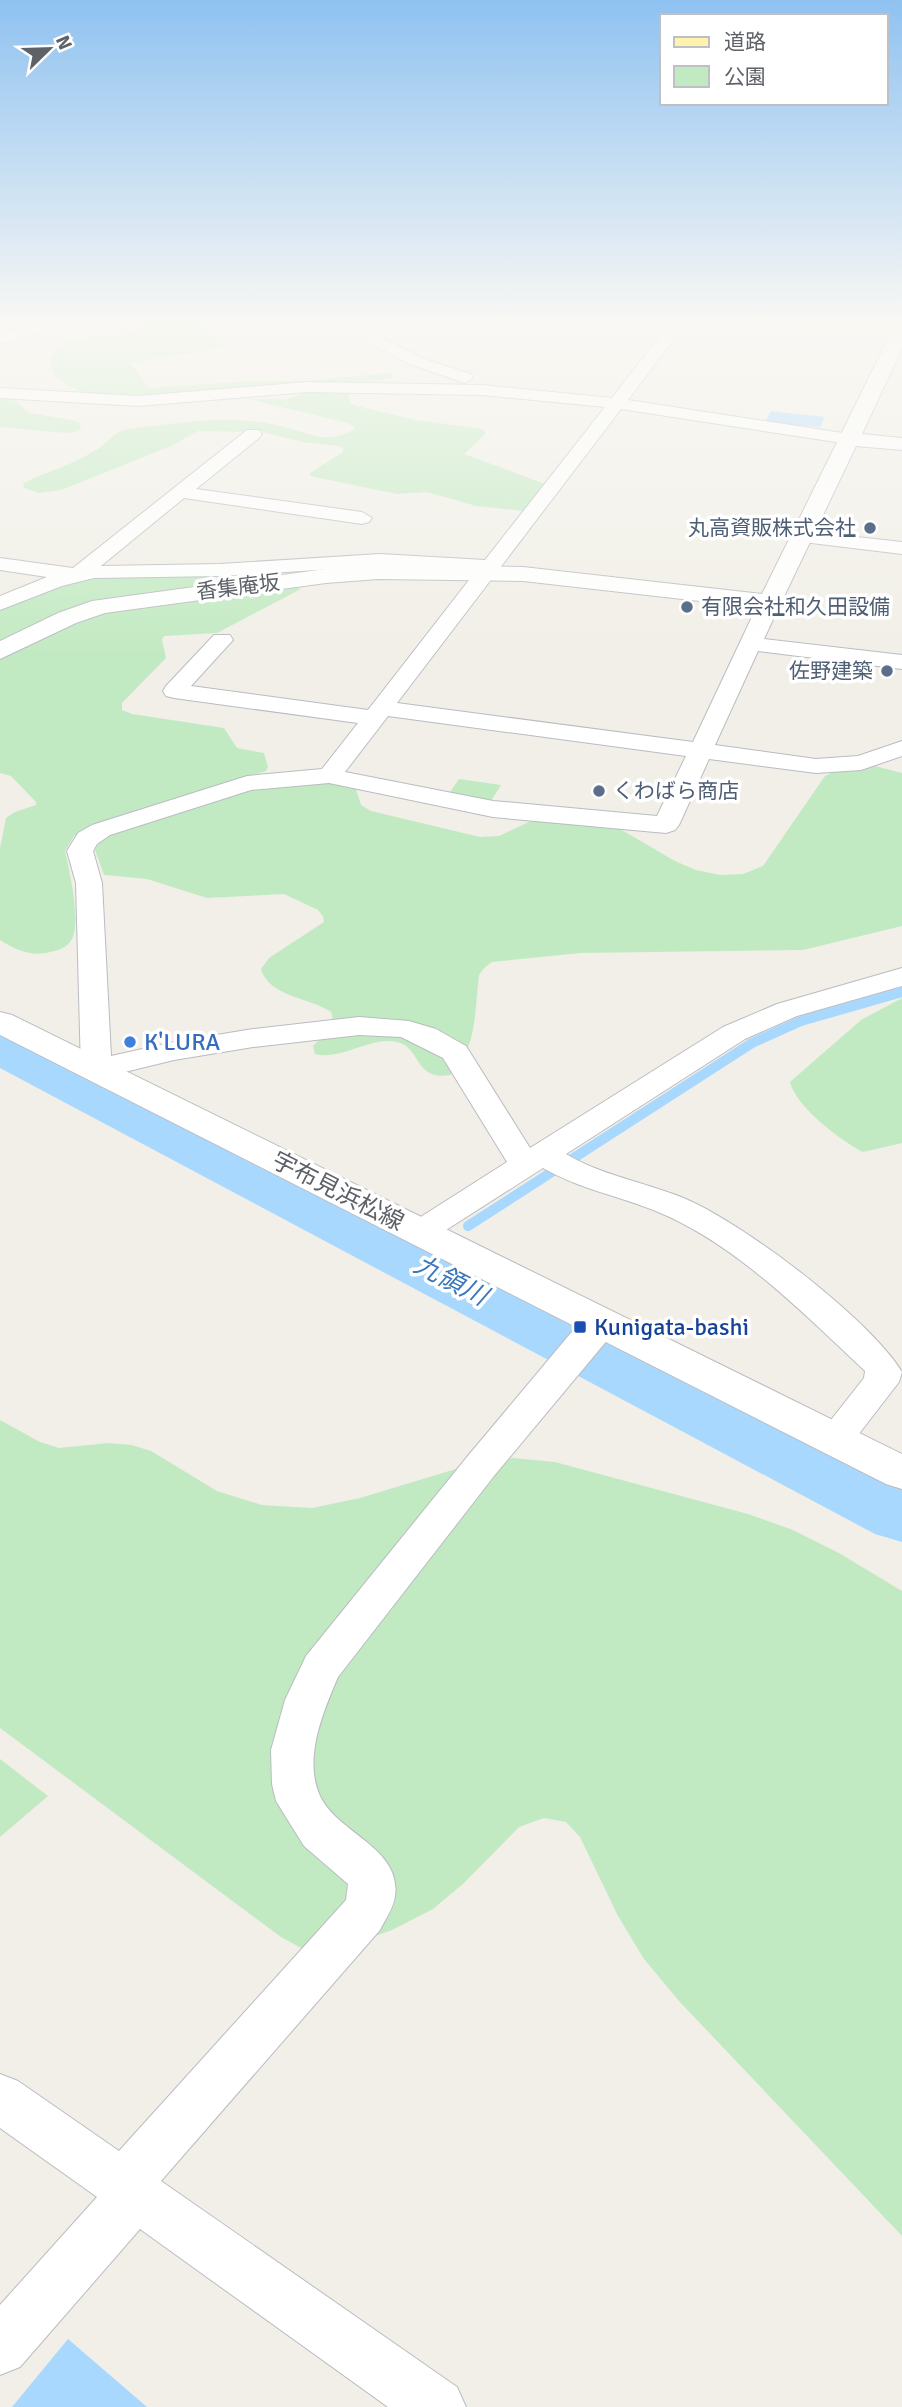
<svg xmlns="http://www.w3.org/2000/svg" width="902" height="2407" viewBox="0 0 902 2407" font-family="Signika,'Noto Sans JP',sans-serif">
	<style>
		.green { fill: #c2eac2 }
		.water { fill: #a9d8ff }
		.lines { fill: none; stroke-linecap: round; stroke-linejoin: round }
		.stream-far1 { stroke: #a9d8ff; stroke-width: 10 }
		.stream { stroke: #a9d8ff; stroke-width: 12 }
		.river { fill: #a9d8ff; fill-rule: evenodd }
		.minor-casing { stroke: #b9bcc1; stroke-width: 2 }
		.tertiary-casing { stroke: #b9bcc1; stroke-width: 2 }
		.secondary-casing { stroke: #babdc3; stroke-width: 2 }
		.primary-casing { stroke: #fdd054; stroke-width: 2 }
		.minor { fill: #fff; fill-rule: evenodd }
		.tertiary { fill: #fff; fill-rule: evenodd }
		.secondary { fill: #fff; fill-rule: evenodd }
		.primary { fill: #fff3ae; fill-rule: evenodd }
		.service-dot { fill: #5c6f8a; stroke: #fff; stroke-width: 2.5 }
		.shop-dot { fill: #3f7fe0; stroke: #fff; stroke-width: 2.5 }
		.transit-dot { fill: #1a4fb4; stroke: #fff; stroke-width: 2.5 }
		.labels { text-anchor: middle; stroke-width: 7; stroke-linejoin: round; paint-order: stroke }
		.far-service-label { font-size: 21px; fill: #4e5e75; stroke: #fff; text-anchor: end }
		.far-street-label { font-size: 21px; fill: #5e6268; stroke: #fff }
		.shop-label { font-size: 24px; fill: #366cbe; stroke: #fff; text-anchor: start }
		.street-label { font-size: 24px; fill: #5e6268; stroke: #fff }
		.transit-label { font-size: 24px; fill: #164399; stroke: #fff; text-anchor: start }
		.water-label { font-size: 26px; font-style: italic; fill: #3b78bb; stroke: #fff }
	</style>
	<rect width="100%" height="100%" fill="#f1efe7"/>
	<path class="green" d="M 142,318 L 204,318 L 211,337 L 226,347 L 130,363 L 149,388 L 252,381 L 305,381 L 390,373 L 394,377 C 361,386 321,385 287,387 C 230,391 143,406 89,394 C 78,391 58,382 53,372 C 36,333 113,337 132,334 Z
		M 309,391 L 348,391 L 350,403 L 357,406 L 416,420 L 483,429 L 485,434 L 464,454 L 545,484 L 524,511 L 476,506 L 427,492 L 397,494 L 310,476 L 310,473 L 343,452 L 343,448 L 338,446 L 303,442 L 262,432 L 198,431 L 171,446 L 61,490 L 39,493 L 24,488 L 23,484 L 28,481 C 50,471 75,463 96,450 C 109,443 112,432 128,429 C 179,423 230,414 280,426 C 310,432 323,446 353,430 L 355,427 L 348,423 L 249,399 L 288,399 Z
		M 0,398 L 16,401 L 29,413 L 77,421 L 81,424 L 79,431 L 67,433 L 0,427 Z
		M 207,575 L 212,579 L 209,584 L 199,586 L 95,602 L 0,644 L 0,610 L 63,585 L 96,577 Z
		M 294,586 L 301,589 L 217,633 L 164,636 L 162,640 L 166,658 L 122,703 L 122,710 L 132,714 L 224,728 L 237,748 L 264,753 L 268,767 L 266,771 L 91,825 L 74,836 L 65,851 C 69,869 83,927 70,942 C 65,949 54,951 46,953 C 29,956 14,949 0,940 L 0,848 L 6,818 L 15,812 L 36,805 L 36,802 L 11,776 L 0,773 L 0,659 L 77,621 L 108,611 Z
		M 875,766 L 902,773 L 902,926 L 803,950 L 580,953 L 492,962 L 484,968 L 479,975 C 475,1007 477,1053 450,1075 C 414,1081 421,1047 397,1042 C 370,1036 342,1061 315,1054 L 313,1046 C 323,1036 337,1027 331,1012 C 309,997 269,997 261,969 L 269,958 L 324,922 L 323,916 L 318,910 L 284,894 L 207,898 L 147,879 L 104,875 L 95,850 L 100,841 L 110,835 C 170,815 297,764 356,789 L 361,805 L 371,811 L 480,837 L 499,836 L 533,820 L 620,829 L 675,861 L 696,870 L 720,875 L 743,874 L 763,866 L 825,776 L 838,770 Z
		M 459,779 L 501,785 L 490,803 L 448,795 Z
		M 902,998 L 902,1143 L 863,1152 C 841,1141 796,1107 790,1082 L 861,1020 Z
		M 0,1420 L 40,1442 L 59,1448 L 108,1443 L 132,1445 L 151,1451 L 217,1491 L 262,1505 L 312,1508 L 360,1498 L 469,1465 L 513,1458 L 555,1462 L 748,1514 L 793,1530 L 839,1553 L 902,1591 L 902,2236 L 679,2001 L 644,1959 L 618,1916 L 580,1837 L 566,1822 L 544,1818 L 519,1827 L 464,1883 L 433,1909 L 392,1930 L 350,1945 L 303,1949 L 281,1937 L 0,1728 Z
		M 0,1759 L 48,1796 L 0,1837 Z"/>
	<path class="water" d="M 771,411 L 825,417 L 820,427 L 765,422 Z
		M 68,2339 L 147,2407 L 12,2407 Z"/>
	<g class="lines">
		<path class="stream-far1" d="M 468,1226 L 752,1043 L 801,1021 L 902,992"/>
		<path class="stream" d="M 423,1265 L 428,1261"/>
		<path class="river" d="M 0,1027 L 21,1033 L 902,1480 L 902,1542 L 875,1534 L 0,1068 Z"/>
		<defs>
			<path id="minor" d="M 35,318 L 43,323 L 39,332 L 0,344 L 0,334 L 26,326 L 29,320 Z
				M 326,318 L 345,318 L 421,358 L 471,374 L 473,378 L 465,383 L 409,364 Z
				M 674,318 L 690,318 L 628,400 L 849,434 L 858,439 L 849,444 L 621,409 L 397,703 L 693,742 L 759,602 L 763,598 L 777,598 L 781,602 L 764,639 L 902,655 L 902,669 L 758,651 L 715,745 L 816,759 L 858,756 L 902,741 L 902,756 L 861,770 L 816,773 L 709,759 L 679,825 L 675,830 L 666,833 L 493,817 L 329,783 L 251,790 L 110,835 L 97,844 L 93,851 L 102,883 L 111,1056 L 174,1042 L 253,1029 L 359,1017 L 409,1021 L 436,1029 L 466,1046 L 530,1148 L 723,1027 L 777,1004 L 902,968 L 902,986 L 797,1016 L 745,1039 L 566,1154 C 601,1175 643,1182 681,1197 C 741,1221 869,1318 902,1372 L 899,1382 L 848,1448 L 835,1452 L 822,1448 L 816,1439 L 864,1378 L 865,1371 C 804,1314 736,1244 658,1212 C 620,1196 579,1189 543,1168 L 432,1239 L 420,1243 L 408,1239 L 403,1232 L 408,1225 L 507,1162 L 443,1058 L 401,1037 L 359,1035 L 253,1047 L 174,1060 L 96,1079 L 85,1076 L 81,1070 L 76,883 L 67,851 L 78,833 L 92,825 L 247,776 L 322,769 L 358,723 L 174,698 L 166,696 L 163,691 L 166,686 L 214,635 L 230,635 L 233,640 L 191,686 L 368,710 L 476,571 L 380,566 L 220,576 L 94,578 L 62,586 L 0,610 L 0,596 L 47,577 L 0,570 L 0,558 L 73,568 L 247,430 L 259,430 L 262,434 L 259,438 L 196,489 L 362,512 L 372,518 L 369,522 L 362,524 L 184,498 L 101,566 L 220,564 L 380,554 L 485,560 L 605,407 L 482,395 L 307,392 L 138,406 L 0,398 L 0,388 L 138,396 L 307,382 L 482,385 L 612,398 ZM 388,716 L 686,756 L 657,816 L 493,801 L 345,772 Z
				M 802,531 L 902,542 L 902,554 L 795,541 L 792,537 L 795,533 Z
				M 601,1312 L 614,1316 L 619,1324 L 614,1332 L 494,1476 L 338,1677 C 323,1712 303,1759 320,1796 C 337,1833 402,1848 395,1896 C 394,1907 385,1920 380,1930 L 161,2181 L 457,2387 L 466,2407 L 388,2407 L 140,2229 L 20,2367 L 0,2375 L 0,2305 L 97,2197 L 0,2128 L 0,2074 L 18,2081 L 119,2151 L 346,1900 L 348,1884 L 304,1846 L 276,1801 L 272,1784 L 271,1750 L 285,1700 L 306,1656 L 467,1457 L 570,1334 L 588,1316 Z"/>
			<path id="tertiary" d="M 902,324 L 902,348 L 862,434 L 902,438 L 902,450 L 856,446 L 779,607 L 770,609 L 523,581 L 378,579 L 326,583 L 105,613 L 76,623 L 0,659 L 0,641 L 58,613 L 92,601 L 326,569 L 378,565 L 523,567 L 762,594 L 893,329 Z"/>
			<path id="secondary" d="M 0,1012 L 12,1015 L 902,1454 L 902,1489 L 886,1484 L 0,1035 Z"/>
			<path id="primary" d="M 732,318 L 816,318 L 902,324 L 902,334 L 741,323 Z"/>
		</defs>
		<use href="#minor" class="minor-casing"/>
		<use href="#tertiary" class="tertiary-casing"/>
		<use href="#secondary" class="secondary-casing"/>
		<use href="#primary" class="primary-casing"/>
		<use href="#minor" class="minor"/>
		<use href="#tertiary" class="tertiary"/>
		<use href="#secondary" class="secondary"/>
		<use href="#primary" class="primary"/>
	</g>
	<linearGradient id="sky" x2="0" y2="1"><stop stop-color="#8fc2f1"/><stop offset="0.49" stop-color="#f9f8f4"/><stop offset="1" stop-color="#f9f8f4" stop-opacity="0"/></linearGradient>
	<rect width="902" height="655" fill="url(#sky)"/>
	<g class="service-dot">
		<circle cx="870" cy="528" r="7"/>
		<circle cx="687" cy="607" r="7"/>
		<circle cx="887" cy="671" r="7"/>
		<circle cx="599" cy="791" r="7"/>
	</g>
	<circle class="shop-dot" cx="130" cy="1042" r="7"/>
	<rect class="transit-dot" x="573" y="1320" width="14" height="14" rx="3.5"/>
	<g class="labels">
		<g class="far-service-label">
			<text x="856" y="535">丸高資販株式会社</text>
			<text x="701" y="614" text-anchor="start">有限会社和久田設備</text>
			<text x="873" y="678">佐野建築</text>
			<text x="613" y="798" text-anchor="start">くわばら商店</text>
		</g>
		<g class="far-street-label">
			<text transform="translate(238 587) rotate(-7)" y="7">香集庵坂</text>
		</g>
		<g class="shop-label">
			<text x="144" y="1050">K'LURA</text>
		</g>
		<g class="street-label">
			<text transform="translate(338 1191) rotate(27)" y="8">宇布見浜松線</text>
		</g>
		<g class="transit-label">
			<text x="594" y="1335">Kunigata-bashi</text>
		</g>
		<g class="water-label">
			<text transform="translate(451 1280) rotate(27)" y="9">九領川</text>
		</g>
	</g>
	<rect x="660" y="14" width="228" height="91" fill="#ffffff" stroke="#bfc0c3" stroke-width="2"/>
	<rect x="674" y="37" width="35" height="10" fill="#fff3ae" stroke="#bfc0c3" stroke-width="2"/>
	<text x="724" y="49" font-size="21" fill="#5e6268">道路</text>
	<rect x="674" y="66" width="35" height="21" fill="#c2eac2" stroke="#bfc0c3" stroke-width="2"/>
	<text x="724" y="84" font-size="21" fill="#5e6268">公園</text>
	<g transform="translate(49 49) rotate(67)" stroke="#ffffff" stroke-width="5" paint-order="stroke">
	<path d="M0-5L12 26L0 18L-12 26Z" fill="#5e6268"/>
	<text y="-10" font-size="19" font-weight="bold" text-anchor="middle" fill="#5e6268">N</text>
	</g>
</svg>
